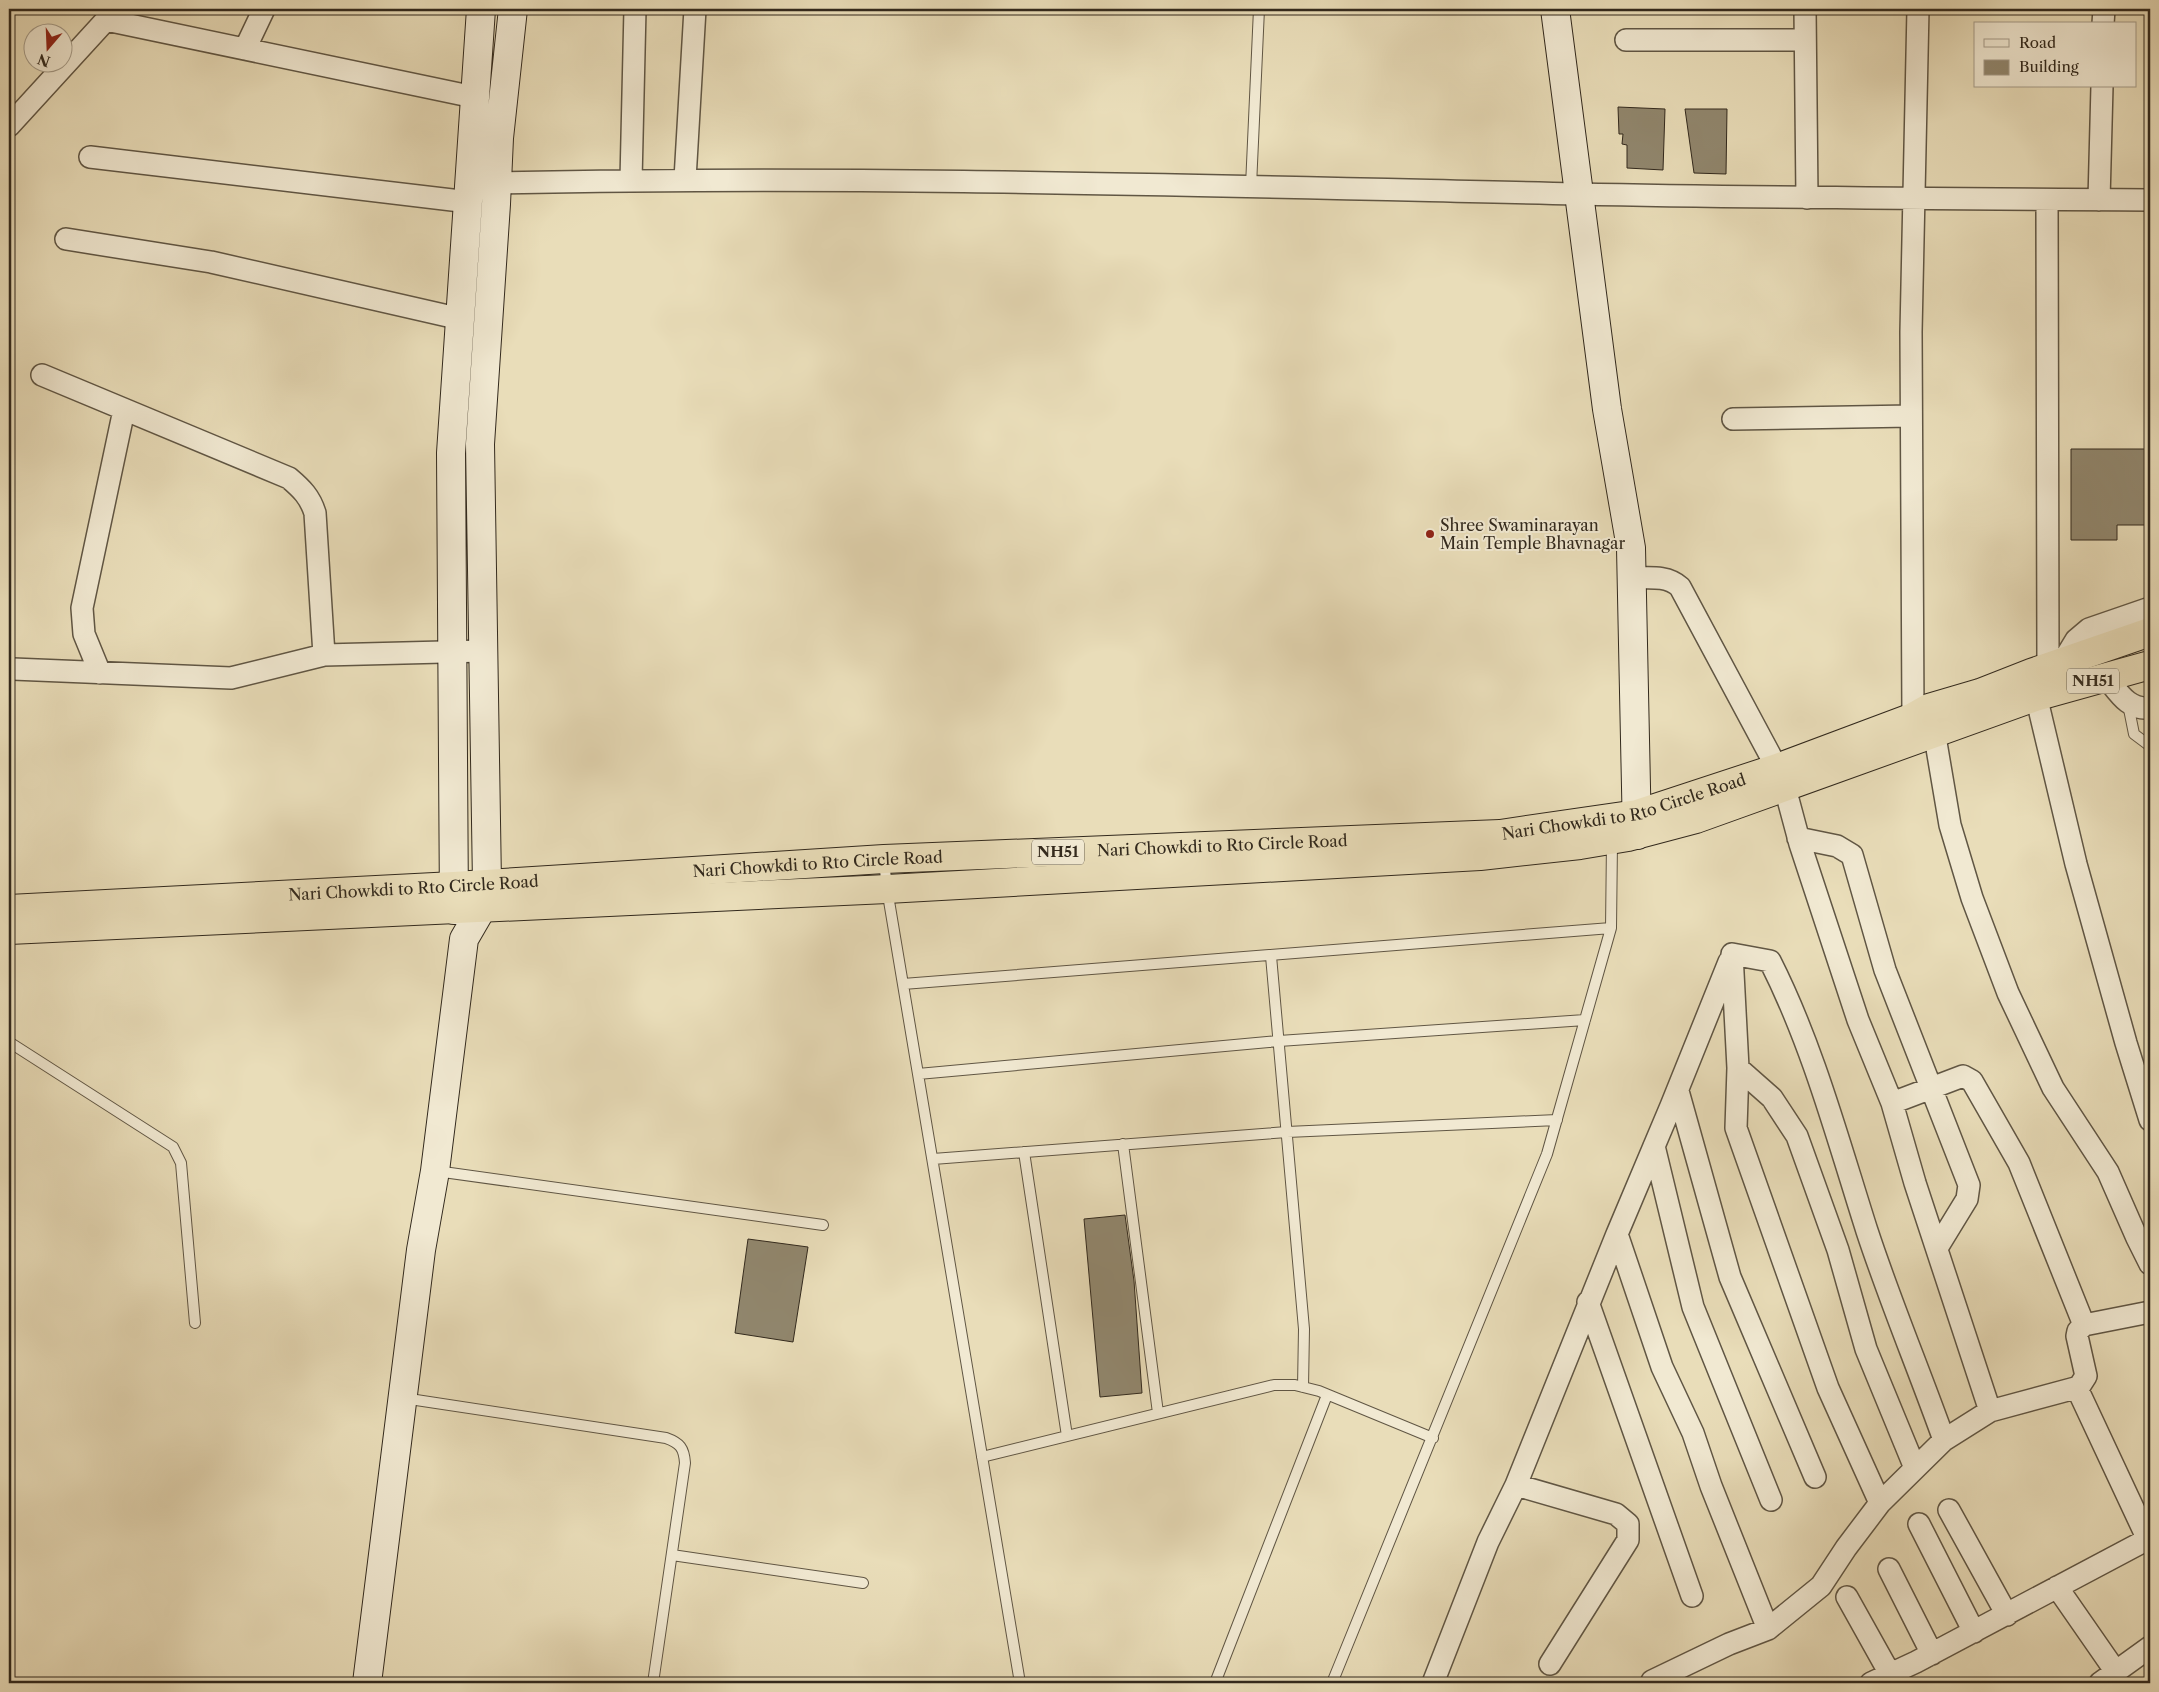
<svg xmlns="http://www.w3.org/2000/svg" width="2159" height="1692" viewBox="0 0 2159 1692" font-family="'Libre Caslon Text',serif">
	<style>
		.building { fill: #91876e; stroke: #32291d }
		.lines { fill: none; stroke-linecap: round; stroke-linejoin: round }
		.lane-casing { stroke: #605644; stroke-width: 12 }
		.street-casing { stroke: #605644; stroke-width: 24 }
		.secondary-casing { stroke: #32291d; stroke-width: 30 }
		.highway-casing { stroke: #32291d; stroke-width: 30 }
		.lane { stroke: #f1e9d2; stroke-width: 10 }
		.street { stroke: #f1e9d2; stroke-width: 21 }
		.secondary { stroke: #f1e9d2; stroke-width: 28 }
		.highway { stroke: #e9ddb9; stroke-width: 28 }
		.poi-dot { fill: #8f2418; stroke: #f1e9d2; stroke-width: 2 }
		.labels { text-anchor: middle; stroke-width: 4; stroke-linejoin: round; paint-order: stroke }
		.shield { fill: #f1e9d2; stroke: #6b6353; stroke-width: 1 }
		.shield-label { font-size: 15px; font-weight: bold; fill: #32291d }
		.poi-label { font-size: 16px; fill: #32291d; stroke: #f1e9d2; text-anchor: start }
		.street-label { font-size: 16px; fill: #32291d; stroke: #f1e9d2 }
	</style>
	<rect width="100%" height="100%" fill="#e9ddb9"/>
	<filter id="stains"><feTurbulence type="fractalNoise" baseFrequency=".004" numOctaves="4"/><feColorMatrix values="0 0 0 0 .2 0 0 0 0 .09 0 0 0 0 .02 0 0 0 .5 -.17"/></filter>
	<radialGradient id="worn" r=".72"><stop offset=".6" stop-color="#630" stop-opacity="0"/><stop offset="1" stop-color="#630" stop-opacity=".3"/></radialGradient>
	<path class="building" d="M 1618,107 L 1665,109 L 1663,170 L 1627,168 L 1627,145 L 1622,144 L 1623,134 L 1619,134 Z
		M 1685,109 L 1727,109 L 1726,174 L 1694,173 Z
		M 2071,449 L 2150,449 L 2150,525 L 2117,525 L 2117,540 L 2071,540 Z
		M 1125,1215 L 1134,1281 L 1142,1393 L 1100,1397 L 1084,1219 Z
		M 748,1239 L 808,1247 L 793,1342 L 735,1333 Z"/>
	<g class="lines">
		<defs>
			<path id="lane" d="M 1251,186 L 1259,9
				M 2128,704 L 2134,734 L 2150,746
				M 884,860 L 887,889 L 1020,1683
				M 1271,956 L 1304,1329 L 1303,1387
				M 903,984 L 1611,928
				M 9,1042 L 173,1147 L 181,1163 L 195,1323
				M 918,1074 L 1279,1041 L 1585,1020
				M 1123,1144 L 1158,1413
				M 1024,1152 L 1067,1436
				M 933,1159 L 1287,1132 L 1557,1120
				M 436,1171 L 823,1225
				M 403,1398 L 666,1438 C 680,1443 684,1448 685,1463 L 653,1683
				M 982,1457 L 1274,1385 L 1295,1385 L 1319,1391 L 1433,1438
				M 672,1555 L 863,1583
				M 1215,1683 L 1327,1395
				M 1332,1683 L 1547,1154 L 1611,928 L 1612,842"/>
			<path id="street" d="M 1805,9 L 1807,198
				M 106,20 L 474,97
				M 2103,24 L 2104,9
				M 1626,40 L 1805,40
				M 245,49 L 264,9
				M 9,126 L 106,20 L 114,9
				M 90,157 L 469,202
				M 685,179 L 695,9
				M 631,180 L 635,9
				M 483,181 L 498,183 C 857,175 1217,186 1577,194 C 1768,198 1959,199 2150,200
				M 2047,200 L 2048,667
				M 2099,200 L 2102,86
				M 66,239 L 211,262 L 461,319
				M 42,375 L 289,478 C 302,489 310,497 315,513 L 324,655
				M 1733,419 L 1911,416
				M 1632,578 C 1649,578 1667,575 1680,587 L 1777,768
				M 2062,663 L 2076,640 L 2089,629 L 2150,608
				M 13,669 L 231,678 L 324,655 L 483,651
				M 100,673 L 84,634 L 82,608 L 124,410
				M 2106,677 C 2119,693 2128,710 2150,708
				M 2033,683 L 2076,864 L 2126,1043 L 2150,1120
				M 1913,717 L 1911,332 L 1918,9
				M 1932,719 L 1950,825 L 1972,898 L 2008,993 L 2053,1088 L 2108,1172 L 2137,1238 L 2150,1264
				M 1785,788 L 1800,844 L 1858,1020 L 1892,1103 L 1915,1183 L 1990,1411
				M 1798,838 L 1837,846 L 1852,855 L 1885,970 L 1969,1185 L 1967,1199 L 1937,1248
				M 1729,962 L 1671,1106 L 1617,1234 L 1662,1367 L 1693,1433 L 1711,1486 L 1768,1629
				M 1738,1068 L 1772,1098 L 1797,1136 L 1838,1250 L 1866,1349 L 1915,1468
				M 1678,1091 L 1730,1277 L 1815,1477
				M 1892,1103 L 1963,1076 L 1972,1081 L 2019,1163 L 2084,1325
				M 1654,1146 L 1693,1307 L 1771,1500
				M 1588,1302 L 1692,1596
				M 2077,1388 L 2150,1544
				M 1516,1485 L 1616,1514 L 1628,1524 L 1628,1540 L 1550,1664
				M 1880,1503 L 1828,1388 L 1736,1128 L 1738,1068 L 1732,954 L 1770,961 C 1813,1046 1838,1140 1867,1231 C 1890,1301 1919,1370 1944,1440
				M 1949,1510 L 2007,1615
				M 1919,1524 L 1974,1632
				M 1889,1569 L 1932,1654
				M 2057,1587 L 2116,1672
				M 1847,1597 L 1890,1674
				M 1652,1681 L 1729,1644 L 1768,1629 L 1821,1586 L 1846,1548 L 1880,1503 L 1944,1440 L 1990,1411 L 2079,1387 L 2086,1376 L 2077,1336 L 2078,1331 L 2084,1325 L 2150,1312
				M 1433,1683 L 1488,1542 L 1516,1485 L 1617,1234
				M 1871,1683 L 1916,1662 L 2150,1538
				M 2100,1683 L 2150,1647"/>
			<path id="secondary" d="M 1555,9 L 1607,409 L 1631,548 L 1637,835
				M 454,910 L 451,453 L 481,9
				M 367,1683 L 421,1250 L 435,1171 L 464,939 L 482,908 L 487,884 L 480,444 L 496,204 L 499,138 L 513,9"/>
			<g id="highway">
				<path id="s1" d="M 9,909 L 454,886 L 884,859 L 1500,834 L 1637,814 L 1777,768 L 1913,717 L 1929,708 L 1980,693 L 2031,673 L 2150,632"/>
				<path d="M 9,930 L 887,889 L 1480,856 L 1580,845 L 1628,837 L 1696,819 L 2035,697 L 2150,665"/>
			</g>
		</defs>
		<use href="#lane" class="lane-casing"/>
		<use href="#street" class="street-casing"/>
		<use href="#secondary" class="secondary-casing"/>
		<use href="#highway" class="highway-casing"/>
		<use href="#lane" class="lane"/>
		<use href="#street" class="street"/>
		<use href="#secondary" class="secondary"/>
		<use href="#highway" class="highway"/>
	</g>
	<circle class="poi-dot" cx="1430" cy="534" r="5"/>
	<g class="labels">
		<g class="shield">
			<rect x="2067" y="668.5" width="52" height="25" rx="4"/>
			<rect x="1032" y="839.5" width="52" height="25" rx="4"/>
		</g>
		<g class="shield-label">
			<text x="2093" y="686">NH51</text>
			<text x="1058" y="857">NH51</text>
		</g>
		<g class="poi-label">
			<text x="1440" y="531">Shree Swaminarayan<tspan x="1440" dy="18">Main Temple Bhavnagar</tspan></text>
		</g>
		<g class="street-label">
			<text dy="6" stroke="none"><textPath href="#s1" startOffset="1620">Nari Chowkdi to Rto Circle Road</textPath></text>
			<text dy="6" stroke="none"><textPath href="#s1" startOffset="1215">Nari Chowkdi to Rto Circle Road</textPath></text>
			<text dy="6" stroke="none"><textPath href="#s1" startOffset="810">Nari Chowkdi to Rto Circle Road</textPath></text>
			<text dy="6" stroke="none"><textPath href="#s1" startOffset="405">Nari Chowkdi to Rto Circle Road</textPath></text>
		</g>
	</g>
	<rect width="2159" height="1692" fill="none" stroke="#e9ddb9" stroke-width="30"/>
	<rect x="10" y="10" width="2139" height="1672" fill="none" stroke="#32291d" stroke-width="2.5"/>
	<rect x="15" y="15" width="2129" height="1662" fill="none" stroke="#32291d"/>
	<rect x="1974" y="22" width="162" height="65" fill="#f1e9d2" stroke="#a59c8a"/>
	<rect x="1984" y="39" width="25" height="8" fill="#f1e9d2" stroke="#a59c8a"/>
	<text x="2019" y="48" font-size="15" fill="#32291d">Road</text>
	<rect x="1984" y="60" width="25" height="15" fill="#91876e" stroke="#a59c8a"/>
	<text x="2019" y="72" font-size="15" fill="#32291d">Building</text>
	<g transform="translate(48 48) rotate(199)"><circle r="24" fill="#f1e9d2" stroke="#a59c8a"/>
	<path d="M0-4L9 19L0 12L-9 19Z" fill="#8f2418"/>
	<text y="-8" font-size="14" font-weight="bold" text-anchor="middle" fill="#32291d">N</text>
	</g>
	<rect width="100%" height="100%" filter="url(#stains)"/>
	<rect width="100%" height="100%" fill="url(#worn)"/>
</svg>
